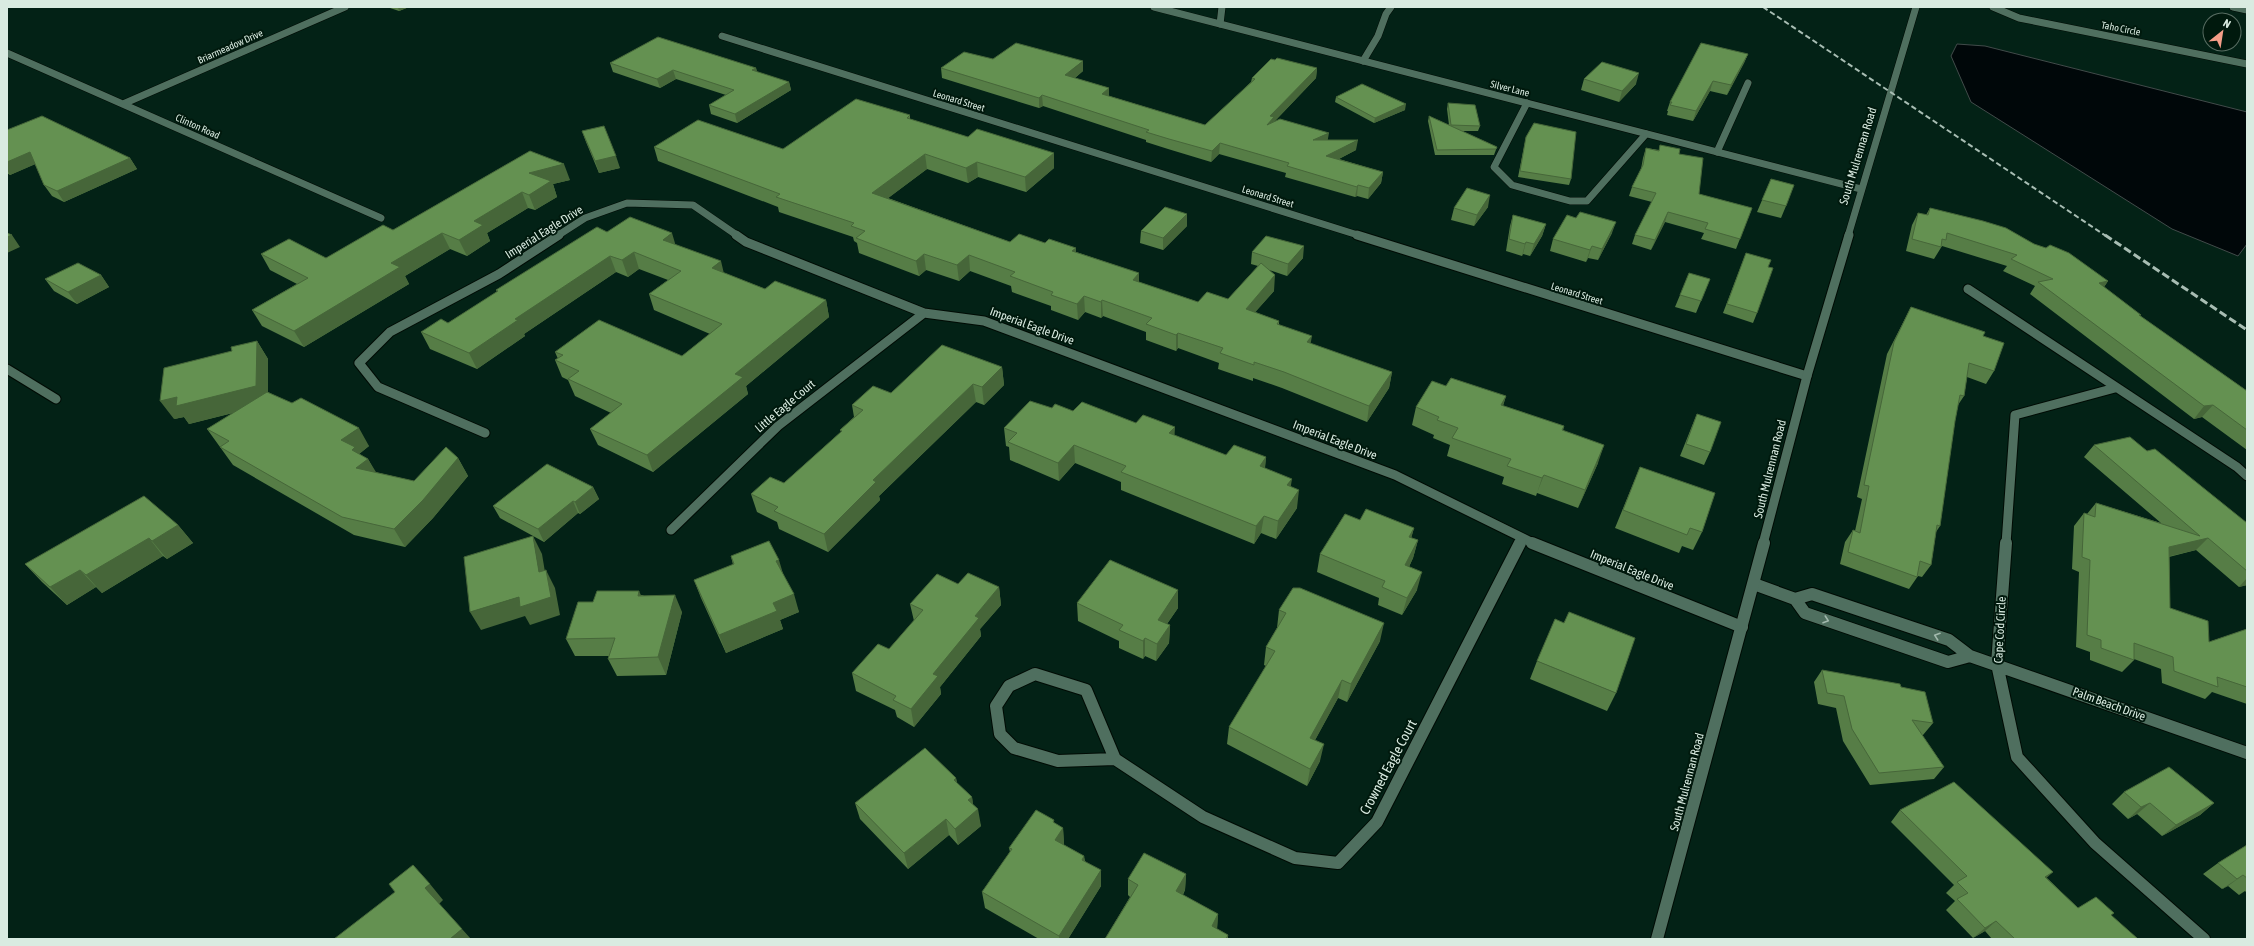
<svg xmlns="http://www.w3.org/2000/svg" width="2254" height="946" viewBox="0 0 2254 946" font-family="'Asap Condensed',sans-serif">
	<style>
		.water { fill: #000709; stroke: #414b4a }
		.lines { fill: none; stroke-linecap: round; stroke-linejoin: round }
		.service-casing { stroke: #000b04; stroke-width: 8 }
		.minor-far2-casing { stroke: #000b04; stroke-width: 8 }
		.minor-far1-casing { stroke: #000b04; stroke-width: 11 }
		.minor-casing { stroke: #000b04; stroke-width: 14 }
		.tertiary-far2-casing { stroke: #000b04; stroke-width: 8 }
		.tertiary-far1-casing { stroke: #000b04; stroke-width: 11 }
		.tertiary-casing { stroke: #000b04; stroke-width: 14 }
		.service { stroke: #4f6f5f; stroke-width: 7 }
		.minor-far2 { stroke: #4f6f5f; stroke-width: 7 }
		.minor-far1 { stroke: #4f6f5f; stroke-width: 9 }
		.minor { stroke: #4f6f5f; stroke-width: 12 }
		.tertiary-far2 { stroke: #4f6f5f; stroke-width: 7 }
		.tertiary-far1 { stroke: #4f6f5f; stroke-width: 9 }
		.tertiary { stroke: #4f6f5f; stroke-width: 12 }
		.rail-far1 { stroke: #a8bdb3; stroke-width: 2; stroke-dasharray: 5.5 3; stroke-linecap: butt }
		.rail { stroke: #a8bdb3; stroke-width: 3; stroke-dasharray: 8 3.5; stroke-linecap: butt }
		.wall { fill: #567d46 }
		.shaded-wall { fill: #466639 }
		.building { fill: #649151; stroke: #466639 }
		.oneway { stroke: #a2b9ad }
		.labels { text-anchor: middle; stroke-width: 4; stroke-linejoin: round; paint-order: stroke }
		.far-street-label { font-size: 10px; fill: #d9ebe1; stroke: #00190d }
		.street-label { font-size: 12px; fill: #d9ebe1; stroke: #00190d }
		.near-street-label { font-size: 14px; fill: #d9ebe1; stroke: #00190d }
	</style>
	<rect width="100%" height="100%" fill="#032216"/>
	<path class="water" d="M 1957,44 L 1985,46 L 2247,112 L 2247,244 L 2238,256 L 2172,229 L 1971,102 L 1951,56 Z"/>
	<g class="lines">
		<defs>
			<path id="service" d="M 1220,24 L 1222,7
				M 1363,61 L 1378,36 L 1386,14 L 1391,7
				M 1527,103 L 1494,167 L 1512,185 L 1570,201 L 1587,201 L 1646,134
				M 1717,152 L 1748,83"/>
			<path id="minor-far2" d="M 1154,7 L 1861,189
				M 1993,7 L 2019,18 L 2247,64
				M 2233,7 L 2247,10
				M 722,36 L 1361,236
				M 7,53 L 381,218
				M 123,104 L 345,7
				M 557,236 L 585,218 L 627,203 L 693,205 L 738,236"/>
			<path id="minor-far1" d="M 736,235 L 746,242 L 924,313 L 984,321 L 1395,475 L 1535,544
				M 1357,235 L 1807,376
				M 1968,289 L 2237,467 L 2247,476
				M 7,369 L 56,399
				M 485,433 L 378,387 L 359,363 L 390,332 L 499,274 L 559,235
				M 671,530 L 778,426 L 924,313
				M 1519,544 L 1522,539
				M 2006,544 L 2015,415 L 2115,388"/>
			<path id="minor" d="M 1532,543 L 1742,627
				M 2006,543 L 1997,664 L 2017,757 L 2095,843 L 2204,939
				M 1754,584 L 1795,599 L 1812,594 L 1949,640 L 1970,656 L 2247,753
				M 1795,599 L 1805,613 L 1948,662 L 1970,656
				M 1035,674 L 1086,690 L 1115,759 L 1058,761 L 1014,748 L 1000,734 L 996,706 L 1009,686 Z
				M 1115,759 L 1203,817 L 1295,858 L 1338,863 L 1377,822 L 1520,543"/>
			<path id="tertiary-far2" d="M 1848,236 L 1916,7"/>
			<path id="tertiary-far1" d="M 1763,544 L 1807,376 L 1849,235"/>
			<path id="tertiary" d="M 1657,939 L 1764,543"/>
		</defs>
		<use href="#service" class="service-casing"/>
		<use href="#minor-far2" class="minor-far2-casing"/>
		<use href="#minor-far1" class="minor-far1-casing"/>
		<use href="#minor" class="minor-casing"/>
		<use href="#tertiary-far2" class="tertiary-far2-casing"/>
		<use href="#tertiary-far1" class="tertiary-far1-casing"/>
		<use href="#tertiary" class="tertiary-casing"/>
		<use href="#service" class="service"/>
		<use href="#minor-far2" class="minor-far2"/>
		<use href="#minor-far1" class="minor-far1"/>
		<use href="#minor" class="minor"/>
		<use href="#tertiary-far2" class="tertiary-far2"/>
		<use href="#tertiary-far1" class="tertiary-far1"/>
		<use href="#tertiary" class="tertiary"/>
		<path class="rail-far1" d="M 1763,7 L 2106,236"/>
		<path class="rail" d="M 2105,235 L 2247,330"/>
	</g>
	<path class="wall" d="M 387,7 L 409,7 L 399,11 Z
		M 1748,54 L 1744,63 L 1727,95 L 1710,91 L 1693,121 L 1667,115 L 1668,111 L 1667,111 L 1670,102 Z
		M 993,59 L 1083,71 L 1075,78 L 1109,88 L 1109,96 L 1205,125 L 1251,82 L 1252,78 L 1317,68 L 1316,78 L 1274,122 L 1328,140 L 1356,150 L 1339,159 L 1383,172 L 1381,183 L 1368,199 L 1357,196 L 1355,197 L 1285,177 L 1286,173 L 1219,154 L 1211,162 L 1168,149 L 1146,142 L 1146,140 L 1043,106 L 1039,108 L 942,78 L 941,68 Z
		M 610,63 L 756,68 L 757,72 L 789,82 L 791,90 L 737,123 L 711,114 L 709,105 L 726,95 L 676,79 L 660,88 L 613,72 Z
		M 1584,79 L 1636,84 L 1619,102 L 1581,90 Z
		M 1336,97 L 1405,110 L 1374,123 L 1335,102 Z
		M 1448,103 L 1480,126 L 1478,131 L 1462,131 L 1497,147 L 1494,155 L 1435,155 L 1428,121 L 1429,116 L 1449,125 L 1447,109 Z
		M 910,115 L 910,119 L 968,137 L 1054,153 L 1054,168 L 1026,192 L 978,177 L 968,183 L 927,169 L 888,198 L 1010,242 L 1045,243 L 1076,252 L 1139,273 L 1139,282 L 1198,302 L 1228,299 L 1258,266 L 1251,264 L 1252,252 L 1303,258 L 1287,276 L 1269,270 L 1274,291 L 1255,312 L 1279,321 L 1279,325 L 1311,344 L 1392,372 L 1389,388 L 1367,422 L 1282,388 L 1253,378 L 1253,381 L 1218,369 L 1219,363 L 1178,348 L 1176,351 L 1146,340 L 1146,332 L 1103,316 L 1101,318 L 1085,312 L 1078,320 L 1051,310 L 1051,306 L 1012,292 L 1011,286 L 970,271 L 959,281 L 926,270 L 919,276 L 859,253 L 857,243 L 854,241 L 853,237 L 779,212 L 778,207 L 658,161 L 654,147 L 783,149 Z
		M 7,130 L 130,158 L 137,169 L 64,202 L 52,196 L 44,185 L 35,164 L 10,175 L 7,173 Z
		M 582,131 L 620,168 L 599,173 L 586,142 Z
		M 1526,137 L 1571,179 L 1569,185 L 1518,177 Z
		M 1660,145 L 1679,154 L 1699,194 L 1752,208 L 1736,249 L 1701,239 L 1704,233 L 1665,222 L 1651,250 L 1632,244 L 1635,235 L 1652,202 L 1629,196 L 1632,187 L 1641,169 L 1643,158 L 1646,148 L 1659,150 Z
		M 530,151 L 570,180 L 553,184 L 557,197 L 535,210 L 528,208 L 487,233 L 490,241 L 467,256 L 450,249 L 405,276 L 409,284 L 304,347 L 262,326 L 252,310 L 297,284 L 270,270 L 261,254 L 326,258 L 393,230 Z
		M 1771,179 L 1786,206 L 1781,218 L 1757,212 Z
		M 1488,207 L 1474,226 L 1451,220 L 1454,208 Z
		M 1930,208 L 2034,244 L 2108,281 L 2104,287 L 2140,316 L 2247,391 L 2247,450 L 2202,417 L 2194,419 L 2030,294 L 2035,286 L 2003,271 L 2007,266 L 1942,246 L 1934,259 L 1906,251 L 1912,225 L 1918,213 L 1926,215 Z
		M 1513,215 L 1546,224 L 1542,236 L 1530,256 L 1523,254 L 1522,256 L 1506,251 L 1510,226 Z
		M 1187,226 L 1163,250 L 1140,243 L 1141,231 Z
		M 607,232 L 675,244 L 724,273 L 765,289 L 826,300 L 829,317 L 746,386 L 748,394 L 653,472 L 598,445 L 590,429 L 611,413 L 575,396 L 568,380 L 562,377 L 555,360 L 558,359 L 555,352 L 682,356 L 710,334 L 654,310 L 649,294 L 668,280 L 639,269 L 628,277 L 616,272 L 524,334 L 525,336 L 477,369 L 430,349 L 421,332 L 448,323 L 497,292 L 496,290 Z
		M 1612,233 L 1598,260 L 1588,258 L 1586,262 L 1550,251 L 1553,239 Z
		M 1746,253 L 1768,267 L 1757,313 L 1753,323 L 1723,313 Z
		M 101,275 L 109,287 L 77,304 L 54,291 L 45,279 Z
		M 1710,279 L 1696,313 L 1675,307 L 1680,295 Z
		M 1911,307 L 1983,336 L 1994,371 L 1986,384 L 1967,377 L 1964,396 L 1958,405 L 1955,421 L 1940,526 L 1936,532 L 1931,565 L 1922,577 L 1918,576 L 1909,589 L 1840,564 L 1845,542 L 1853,530 L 1855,531 L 1862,499 L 1857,497 L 1887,354 Z
		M 257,341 L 268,359 L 268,392 L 369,446 L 359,454 L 368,459 L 375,472 L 414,481 L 458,458 L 468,476 L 433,518 L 405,547 L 354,535 L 233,465 L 207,429 L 233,413 L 189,424 L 184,417 L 174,419 L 232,351 Z
		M 1002,367 L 1004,385 L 984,405 L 976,402 L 879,496 L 880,500 L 828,552 L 779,529 L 777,522 L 757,512 L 751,494 L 784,483 L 841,432 L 840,430 L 854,417 L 852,405 L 891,393 Z
		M 1446,386 L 1506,396 L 1503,406 L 1564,426 L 1563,431 L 1598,463 L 1578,508 L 1537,493 L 1536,496 L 1502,484 L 1504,477 L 1447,456 L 1450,445 L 1433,438 L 1434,435 L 1412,425 L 1416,407 Z
		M 1052,408 L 1136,423 L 1174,435 L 1226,455 L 1266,457 L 1265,468 L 1290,487 L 1297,508 L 1276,539 L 1261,533 L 1254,544 L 1121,490 L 1121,482 L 1075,463 L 1059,481 L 1010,460 L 1009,447 L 1006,446 L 1004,428 Z
		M 1697,414 L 1710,452 L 1704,465 L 1680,456 L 1692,426 Z
		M 2094,445 L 2147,451 L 2247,523 L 2247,585 L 2239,587 L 2196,550 L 2169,557 L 2170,608 L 2209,642 L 2247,629 L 2247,704 L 2212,692 L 2205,699 L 2162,683 L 2161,669 L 2134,659 L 2134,660 L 2122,672 L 2090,660 L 2090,652 L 2076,647 L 2079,572 L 2072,569 L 2074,526 L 2084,513 L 2087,514 L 2096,503 L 2161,523 L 2084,457 Z
		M 1640,467 L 1702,532 L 1693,550 L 1682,546 L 1679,553 L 1615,528 Z
		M 593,487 L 599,499 L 580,514 L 578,513 L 544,542 L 500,518 L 493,506 Z
		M 1360,520 L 1414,528 L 1411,538 L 1418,540 L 1413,558 L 1409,567 L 1417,590 L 1402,615 L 1378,605 L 1379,598 L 1317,572 L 1320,554 Z
		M 178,525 L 193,543 L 167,559 L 163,556 L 102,593 L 96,587 L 67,605 L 42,582 L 25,564 Z
		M 731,556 L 783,574 L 799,612 L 780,620 L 783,629 L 726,653 L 701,598 L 694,580 L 733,565 Z
		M 958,584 L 999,587 L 1001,605 L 980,629 L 981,636 L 940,687 L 941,694 L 914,727 L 897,717 L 895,710 L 856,691 L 852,673 L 889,649 L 914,621 L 910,604 Z
		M 642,595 L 682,612 L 666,675 L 617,676 L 608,659 L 609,656 L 575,656 L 566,639 L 593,602 Z
		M 1077,603 L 1178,608 L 1167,624 L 1170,625 L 1169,643 L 1156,661 L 1145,656 L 1143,659 L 1119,648 L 1119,641 L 1078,621 Z
		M 1279,610 L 1380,641 L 1347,702 L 1338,698 L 1315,740 L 1320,761 L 1307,786 L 1227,744 L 1229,727 L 1266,666 L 1264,665 L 1266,647 L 1277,628 Z
		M 1537,661 L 1616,693 L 1607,711 L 1530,679 Z
		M 1822,670 L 1901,687 L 1933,723 L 1923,735 L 1922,735 L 1944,767 L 1934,779 L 1870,785 L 1843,741 L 1836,708 L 1818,704 L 1814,682 Z
		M 956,778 L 957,783 L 972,797 L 973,805 L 981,826 L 958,845 L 949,835 L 908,869 L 860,819 L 855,803 Z
		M 2124,792 L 2214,803 L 2200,815 L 2162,836 L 2137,814 L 2128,819 L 2112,804 Z
		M 1900,810 L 2047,878 L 2078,908 L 2111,916 L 2138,939 L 1992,939 L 1985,931 L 1973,938 L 1946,910 L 1955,901 L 1946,893 L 1954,885 L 1891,822 Z
		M 1054,820 L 1054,823 L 1063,828 L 1064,845 L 1084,856 L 1085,861 L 1101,886 L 1068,939 L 1039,939 L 985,908 L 982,892 L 1010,852 L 1009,848 Z
		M 2247,845 L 2247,893 L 2245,891 L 2239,895 L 2228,886 L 2222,889 L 2203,874 L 2218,863 Z
		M 1186,874 L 1185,890 L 1183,895 L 1218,914 L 1217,929 L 1228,935 L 1228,939 L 1105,939 L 1130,897 L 1128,895 L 1128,879 Z"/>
	<path class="shaded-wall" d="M 398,7 L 409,7 L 399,11 Z
		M 1748,54 L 1744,63 L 1727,95 L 1731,85 Z
		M 1083,61 L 1083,71 L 1065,86 L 1065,75 Z
		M 756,68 L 758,76 L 752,70 Z
		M 1317,68 L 1316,78 L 1274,122 L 1267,125 L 1270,116 Z
		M 673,70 L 676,79 L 660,88 L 657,79 Z
		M 1639,73 L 1636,84 L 1619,102 L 1622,91 Z
		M 1713,81 L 1710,91 L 1693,121 L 1696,111 Z
		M 789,82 L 791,90 L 737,123 L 735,114 Z
		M 1109,88 L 1109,98 L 1102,94 Z
		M 1042,95 L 1043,106 L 1039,108 L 1039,98 Z
		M 1406,104 L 1405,110 L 1374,123 L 1375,118 Z
		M 1329,133 L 1327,144 L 1313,140 Z
		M 1358,140 L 1356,150 L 1325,166 L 1326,156 Z
		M 1220,143 L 1219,154 L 1211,162 L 1212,151 Z
		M 30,152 L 38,163 L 10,175 L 7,170 L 7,162 Z
		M 1054,153 L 1054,168 L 1026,192 L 1025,177 Z
		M 925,154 L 927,169 L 875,208 L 872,193 Z
		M 616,156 L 620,168 L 599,173 L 595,161 Z
		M 130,158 L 137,169 L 64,202 L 57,191 Z
		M 977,162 L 978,177 L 968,183 L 966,168 Z
		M 564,164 L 570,180 L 553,184 L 557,197 L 535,210 L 529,195 L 529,173 Z
		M 1383,172 L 1381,183 L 1368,199 L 1369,188 Z
		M 1358,185 L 1357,196 L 1355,197 L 1357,187 Z
		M 522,192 L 528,208 L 487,233 L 490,241 L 467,256 L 459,240 L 474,221 Z
		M 1490,195 L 1488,207 L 1474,226 L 1477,215 Z
		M 1668,212 L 1665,222 L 1651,250 L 1655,240 Z
		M 1187,214 L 1187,226 L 1163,250 L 1163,238 Z
		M 1616,222 L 1612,233 L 1598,260 L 1602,249 Z
		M 1546,224 L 1542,236 L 1530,256 L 1534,244 Z
		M 7,233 L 12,235 L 20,247 L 7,253 Z
		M 442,233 L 450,249 L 405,276 L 409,284 L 304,347 L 294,331 L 391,263 Z
		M 672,233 L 677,250 L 663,240 Z
		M 1526,242 L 1523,254 L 1522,256 L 1525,244 Z
		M 1304,246 L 1303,258 L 1287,276 L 1288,264 Z
		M 1592,246 L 1588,258 L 1586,262 L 1590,250 Z
		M 1076,248 L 1076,263 L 1072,251 Z
		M 634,252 L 639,269 L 628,277 L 622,260 Z
		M 924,254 L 926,270 L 919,276 L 916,261 Z
		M 969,255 L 970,271 L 959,281 L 957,265 Z
		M 610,256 L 616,272 L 524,334 L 525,336 L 477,369 L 469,353 L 515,319 Z
		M 721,261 L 725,278 L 712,268 Z
		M 1139,273 L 1139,289 L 1133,280 Z
		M 101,275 L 109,287 L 77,304 L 68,292 Z
		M 1275,275 L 1274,291 L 1244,325 L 1246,309 Z
		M 2108,281 L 2100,293 L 2099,283 Z
		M 1084,296 L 1085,312 L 1078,320 L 1077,304 Z
		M 826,300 L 829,317 L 746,386 L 748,394 L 653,472 L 647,455 L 735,374 Z
		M 1102,300 L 1103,316 L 1101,318 L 1101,302 Z
		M 1178,333 L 1178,348 L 1176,351 L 1176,335 Z
		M 1312,336 L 1309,352 L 1307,342 Z
		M 257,341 L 268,359 L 268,404 L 189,424 L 184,417 L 174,419 L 160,401 Z
		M 1002,367 L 1004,385 L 984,405 L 982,387 Z
		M 1392,372 L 1389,388 L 1367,422 L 1369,406 Z
		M 973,384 L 976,402 L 879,496 L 880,500 L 828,552 L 824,534 L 873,480 Z
		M 1506,396 L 1500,414 L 1501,405 Z
		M 2213,405 L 2202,417 L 2194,419 L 2204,406 Z
		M 1175,427 L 1174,445 L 1169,433 Z
		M 359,428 L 369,446 L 359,454 L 364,462 L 368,459 L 379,477 L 356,468 L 341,440 Z
		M 1074,445 L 1075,463 L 1059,481 L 1058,463 Z
		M 1604,445 L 1598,463 L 1578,508 L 1585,490 Z
		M 1266,457 L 1264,475 L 1260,466 Z
		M 458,458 L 468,476 L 433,518 L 405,547 L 394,529 Z
		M 1544,475 L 1537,493 L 1536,496 L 1542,478 Z
		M 1292,479 L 1289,497 L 1287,485 Z
		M 593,487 L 599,499 L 580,514 L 575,502 Z
		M 1299,490 L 1297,508 L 1276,539 L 1278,521 Z
		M 573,501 L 578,513 L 544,542 L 538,529 Z
		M 1264,516 L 1261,533 L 1254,544 L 1256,526 Z
		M 178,525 L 193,543 L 167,559 L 152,541 Z
		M 1414,528 L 1409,546 L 1409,537 Z
		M 533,536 L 542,554 L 548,590 L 539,572 Z
		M 149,538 L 163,556 L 102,593 L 86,575 Z
		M 2208,538 L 2196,550 L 2158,559 L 2169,547 Z
		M 1418,540 L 1413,558 L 1401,583 L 1405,565 Z
		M 779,560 L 784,577 L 776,561 Z
		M 80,570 L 96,587 L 67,605 L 50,587 Z
		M 546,570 L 555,588 L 560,615 L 530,625 L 525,616 L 481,630 L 470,612 L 519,597 Z
		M 1422,572 L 1417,590 L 1402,615 L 1407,598 Z
		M 2247,578 L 2247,585 L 2239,587 Z
		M 999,587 L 1001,605 L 980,629 L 981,636 L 940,687 L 941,694 L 914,727 L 911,709 L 933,674 L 975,616 Z
		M 1178,590 L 1178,608 L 1157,638 L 1158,620 Z
		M 639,591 L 647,608 L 638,596 Z
		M 794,594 L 799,612 L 780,620 L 783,629 L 726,653 L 719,635 L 773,603 Z
		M 675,595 L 682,612 L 666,675 L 658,657 Z
		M 1384,623 L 1380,641 L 1347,702 L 1351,684 Z
		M 1170,625 L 1169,643 L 1156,661 L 1157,644 Z
		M 1145,638 L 1145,656 L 1143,659 L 1143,641 Z
		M 1342,680 L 1338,698 L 1307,755 L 1310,738 Z
		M 1324,744 L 1320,761 L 1307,786 L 1310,769 Z
		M 956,778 L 959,795 L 954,780 Z
		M 972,797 L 974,812 L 978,809 L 981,826 L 958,845 L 955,829 L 968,800 Z
		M 2150,803 L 2137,814 L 2128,819 L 2141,807 Z
		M 2214,803 L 2200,815 L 2162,836 L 2176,825 Z
		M 946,819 L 949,835 L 908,869 L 904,853 Z
		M 1063,828 L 1064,844 L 1056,856 L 1055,840 Z
		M 1084,856 L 1085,872 L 1082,860 Z
		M 1101,870 L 1101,886 L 1068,939 L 1059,939 L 1059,936 Z
		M 2053,872 L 2041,883 L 2045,877 Z
		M 1186,874 L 1185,890 L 1175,907 L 1176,891 Z
		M 2243,875 L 2228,886 L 2222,889 Z
		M 430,884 L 443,900 L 439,904 L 425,888 Z
		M 1218,914 L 1217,930 L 1212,926 Z
		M 1996,921 L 1985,931 L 1973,938 L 1985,928 Z
		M 462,929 L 471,939 L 450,939 Z"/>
	<path class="building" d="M 658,37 L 756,68 L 752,70 L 789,82 L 735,114 L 709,105 L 734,90 L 673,70 L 657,79 L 610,63 Z
		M 1016,43 L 1083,61 L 1065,75 L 1109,88 L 1102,94 L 1205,125 L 1255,79 L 1252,78 L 1271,59 L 1275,60 L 1277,58 L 1317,68 L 1270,116 L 1274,117 L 1267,125 L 1280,119 L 1329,133 L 1313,140 L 1358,140 L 1326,156 L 1383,172 L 1369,188 L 1358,185 L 1357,187 L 1287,166 L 1289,163 L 1220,143 L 1212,151 L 1169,139 L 1146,132 L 1149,130 L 1042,95 L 1039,98 L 941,68 L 964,52 L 993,59 Z
		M 1701,43 L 1748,54 L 1731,85 L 1713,81 L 1696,111 L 1670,105 L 1672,102 L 1670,102 Z
		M 1602,62 L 1639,73 L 1622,91 L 1584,79 Z
		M 1362,84 L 1406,104 L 1375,118 L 1336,97 Z
		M 856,99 L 910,115 L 907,118 L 968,137 L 977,129 L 1054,153 L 1025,177 L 977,162 L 966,168 L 925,154 L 872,193 L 1010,242 L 1019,234 L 1045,243 L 1049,239 L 1076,248 L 1072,251 L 1139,273 L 1133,280 L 1198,302 L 1207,292 L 1228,299 L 1261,263 L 1275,275 L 1246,309 L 1279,321 L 1277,324 L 1312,336 L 1307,342 L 1392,372 L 1369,406 L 1284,372 L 1254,362 L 1254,365 L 1220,353 L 1223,348 L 1178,333 L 1176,335 L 1146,324 L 1152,318 L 1102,300 L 1101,302 L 1084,296 L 1077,304 L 1051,295 L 1053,292 L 1010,276 L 1015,272 L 969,255 L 957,265 L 924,254 L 916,261 L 856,238 L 865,231 L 851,226 L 854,223 L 776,197 L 780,194 L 654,147 L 698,120 L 783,149 Z
		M 1448,103 L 1475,105 L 1480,126 L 1451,125 Z
		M 42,116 L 130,158 L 57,191 L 44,185 L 30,152 L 7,162 L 7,130 Z
		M 1429,116 L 1497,147 L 1496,149 L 1437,150 Z
		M 1534,123 L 1576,132 L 1571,179 L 1520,171 L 1526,137 Z
		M 604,126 L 616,156 L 595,161 L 582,131 Z
		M 1660,145 L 1680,149 L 1679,154 L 1703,158 L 1699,194 L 1752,208 L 1740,239 L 1705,229 L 1708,223 L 1668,212 L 1655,240 L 1635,235 L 1656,193 L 1632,187 L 1643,165 L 1646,148 L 1659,151 Z
		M 530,151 L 564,164 L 529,173 L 551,181 L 529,195 L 522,192 L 474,221 L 483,225 L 459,240 L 442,233 L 391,263 L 400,267 L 294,331 L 252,310 L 308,278 L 261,254 L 289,239 L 326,258 L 383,225 L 393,230 Z
		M 1771,179 L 1794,185 L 1786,206 L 1762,200 Z
		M 1467,188 L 1490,195 L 1477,215 L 1454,208 Z
		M 1165,207 L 1187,214 L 1163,238 L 1141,231 Z
		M 1930,208 L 1983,221 L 2006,228 L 2034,244 L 2046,248 L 2050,245 L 2069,253 L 2108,281 L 2099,283 L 2141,315 L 2139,315 L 2247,391 L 2247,430 L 2213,405 L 2204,406 L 2038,282 L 2053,279 L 2011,259 L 2017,255 L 1947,233 L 1946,240 L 1942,239 L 1941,247 L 1912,239 L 1918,213 L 1928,215 Z
		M 1580,212 L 1616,222 L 1602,249 L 1592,246 L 1590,250 L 1553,239 L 1567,215 L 1576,218 Z
		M 1513,215 L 1546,224 L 1534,244 L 1526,242 L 1525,244 L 1509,239 Z
		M 630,217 L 672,233 L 663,240 L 721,261 L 712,268 L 765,289 L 775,281 L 826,300 L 735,374 L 743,377 L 647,455 L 590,429 L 622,404 L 568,379 L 579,371 L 555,360 L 563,355 L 555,352 L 599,320 L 682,356 L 722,324 L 649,294 L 681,271 L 634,252 L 622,260 L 610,256 L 515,319 L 518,320 L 469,353 L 421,332 L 441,319 L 448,323 L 498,291 L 496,290 L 597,227 L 607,232 Z
		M 7,233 L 12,235 L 7,237 Z
		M 1266,236 L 1304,246 L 1288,264 L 1252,252 Z
		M 1746,253 L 1771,260 L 1768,267 L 1773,268 L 1757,313 L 1727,304 Z
		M 78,263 L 101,275 L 68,292 L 45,279 Z
		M 1689,273 L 1710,279 L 1701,301 L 1680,295 Z
		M 1911,307 L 1985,332 L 1983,336 L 2004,343 L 1994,371 L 1969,363 L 1964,396 L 1960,395 L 1955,421 L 1940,526 L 1937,525 L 1931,565 L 1920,561 L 1917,577 L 1848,552 L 1853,530 L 1860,533 L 1869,486 L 1864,485 L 1894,342 Z
		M 257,341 L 256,386 L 176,406 L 177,397 L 160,401 L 164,368 L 232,351 L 231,347 Z
		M 942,345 L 1002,367 L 982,387 L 973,384 L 873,480 L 876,482 L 824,534 L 774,511 L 778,507 L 751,494 L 770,477 L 784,483 L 842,431 L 840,430 L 863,410 L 852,405 L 873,386 L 891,393 Z
		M 1451,378 L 1506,396 L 1501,405 L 1564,426 L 1562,430 L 1604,445 L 1585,490 L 1544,475 L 1542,478 L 1507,466 L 1511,459 L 1452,438 L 1458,428 L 1437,420 L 1439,417 L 1416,407 L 1432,381 L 1446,386 Z
		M 267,392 L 292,403 L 301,398 L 359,428 L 341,440 L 355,447 L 352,450 L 368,459 L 356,468 L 414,481 L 446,447 L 458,458 L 423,500 L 394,529 L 342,517 L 220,447 L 229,441 L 207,429 Z
		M 1030,401 L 1052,408 L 1055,404 L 1073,411 L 1082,402 L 1136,423 L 1143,415 L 1154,419 L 1175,427 L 1169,433 L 1226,455 L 1234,445 L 1266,457 L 1260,466 L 1292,479 L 1287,485 L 1299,490 L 1278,521 L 1264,516 L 1256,526 L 1121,472 L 1126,466 L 1074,445 L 1058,463 L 1008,442 L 1017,433 L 1004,428 Z
		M 1697,414 L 1721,422 L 1710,452 L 1686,444 Z
		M 2130,437 L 2147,451 L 2155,449 L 2247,523 L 2247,571 L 2208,538 L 2169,547 L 2170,608 L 2208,621 L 2209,642 L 2247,629 L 2247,687 L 2217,677 L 2218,687 L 2174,671 L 2173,657 L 2134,643 L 2134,660 L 2101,648 L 2101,640 L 2087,635 L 2090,560 L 2082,557 L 2084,513 L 2095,517 L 2096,503 L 2200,536 L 2094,445 Z
		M 547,464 L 593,487 L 575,502 L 573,501 L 538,529 L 493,506 Z
		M 1640,467 L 1715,493 L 1702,532 L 1690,528 L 1687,535 L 1623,510 Z
		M 144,496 L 178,525 L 152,541 L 149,538 L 86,575 L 80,570 L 50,587 L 25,564 Z
		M 1366,509 L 1414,528 L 1409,537 L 1418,540 L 1405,565 L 1422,572 L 1407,598 L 1382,587 L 1385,581 L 1320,554 L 1345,514 L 1360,520 Z
		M 533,536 L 539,572 L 546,570 L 551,597 L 520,607 L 519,597 L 470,612 L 464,557 Z
		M 769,541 L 779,560 L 776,561 L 794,594 L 773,603 L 777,611 L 719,635 L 694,580 L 734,564 L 731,556 Z
		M 1110,560 L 1178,590 L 1158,620 L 1170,625 L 1157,644 L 1145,638 L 1143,641 L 1119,630 L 1123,625 L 1077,603 Z
		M 968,573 L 999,587 L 975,616 L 979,618 L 933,674 L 938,676 L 911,709 L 893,700 L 896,696 L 852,673 L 878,644 L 889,649 L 923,610 L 910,604 L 937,574 L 958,584 Z
		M 1293,588 L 1300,588 L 1384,623 L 1351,684 L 1342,680 L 1310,738 L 1324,744 L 1310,769 L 1229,727 L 1275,651 L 1266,647 L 1286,613 L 1279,610 Z
		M 597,591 L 639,591 L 638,596 L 675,595 L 658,657 L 608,659 L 615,638 L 566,639 L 578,602 L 593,602 Z
		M 1569,612 L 1635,638 L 1616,693 L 1537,661 L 1555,619 L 1564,623 Z
		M 1822,670 L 1900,684 L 1901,687 L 1925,692 L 1933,723 L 1912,720 L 1944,767 L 1879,773 L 1852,729 L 1844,696 L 1827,693 Z
		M 925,748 L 956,778 L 954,780 L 972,797 L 968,800 L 978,809 L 955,829 L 946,819 L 904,853 L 855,803 Z
		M 2169,767 L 2214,803 L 2176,825 L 2150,803 L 2141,807 L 2124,792 Z
		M 1954,782 L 2053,872 L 2045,877 L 2078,908 L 2096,897 L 2114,913 L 2111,915 L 2138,939 L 2015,939 L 1996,921 L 1985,928 L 1957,899 L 1968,893 L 1957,882 L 1967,876 L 1900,810 Z
		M 1036,810 L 1054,820 L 1053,822 L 1063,828 L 1055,840 L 1084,856 L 1082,860 L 1101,870 L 1059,936 L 982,892 L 1012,849 L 1009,848 Z
		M 2247,845 L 2247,878 L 2243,875 L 2237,879 L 2218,863 Z
		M 1144,853 L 1186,874 L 1176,891 L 1218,914 L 1212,926 L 1228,935 L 1226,939 L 1105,939 L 1138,885 L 1128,879 Z
		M 413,865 L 430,884 L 425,888 L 462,929 L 450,939 L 334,939 L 395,892 L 389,884 Z"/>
	<defs><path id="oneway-chevron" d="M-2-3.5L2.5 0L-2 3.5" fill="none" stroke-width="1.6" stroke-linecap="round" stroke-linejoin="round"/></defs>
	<g class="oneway">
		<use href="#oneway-chevron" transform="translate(1826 620) rotate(19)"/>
		<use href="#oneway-chevron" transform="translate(1937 636) rotate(-161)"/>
	</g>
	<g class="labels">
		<g class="far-street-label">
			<text transform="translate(2121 28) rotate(11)" y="4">Taho Circle</text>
			<text transform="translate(230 46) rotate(-24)" y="4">Briarmeadow Drive</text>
			<text transform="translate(1510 88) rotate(14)" y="4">Silver Lane</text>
			<text transform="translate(959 100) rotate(17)" y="4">Leonard Street</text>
			<text transform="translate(198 126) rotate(24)" y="4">Clinton Road</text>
			<text transform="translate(1268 196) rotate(17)" y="4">Leonard Street</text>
			<text transform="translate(1577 293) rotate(17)" y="4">Leonard Street</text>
		</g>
		<g class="street-label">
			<text transform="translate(1858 156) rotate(-73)" y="4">South Mulrennan Road</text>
			<text transform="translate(544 232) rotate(-32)" y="4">Imperial Eagle Drive</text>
			<text transform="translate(1032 326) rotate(20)" y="4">Imperial Eagle Drive</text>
			<text transform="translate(785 406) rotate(-40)" y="4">Little Eagle Court</text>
			<text transform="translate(1335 440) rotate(21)" y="4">Imperial Eagle Drive</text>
			<text transform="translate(1770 469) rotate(-76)" y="4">South Mulrennan Road</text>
			<text transform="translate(1632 570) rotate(22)" y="4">Imperial Eagle Drive</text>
			<text transform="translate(2000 630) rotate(-87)" y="4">Cape Cod Circle</text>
			<text transform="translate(2109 704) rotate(20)" y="4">Palm Beach Drive</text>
			<text transform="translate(1687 782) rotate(-75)" y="4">South Mulrennan Road</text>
		</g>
		<g class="near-street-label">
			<text transform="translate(1388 767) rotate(-62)" y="5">Crowned Eagle Court</text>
		</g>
	</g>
	<rect width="2254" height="946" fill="none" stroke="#d9ebe1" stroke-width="16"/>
	<g transform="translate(2222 32) rotate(30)"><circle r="19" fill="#00190d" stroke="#576d62"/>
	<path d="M0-3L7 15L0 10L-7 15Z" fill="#f49e88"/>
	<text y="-6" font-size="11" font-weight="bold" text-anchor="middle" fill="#d9ebe1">N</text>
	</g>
</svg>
